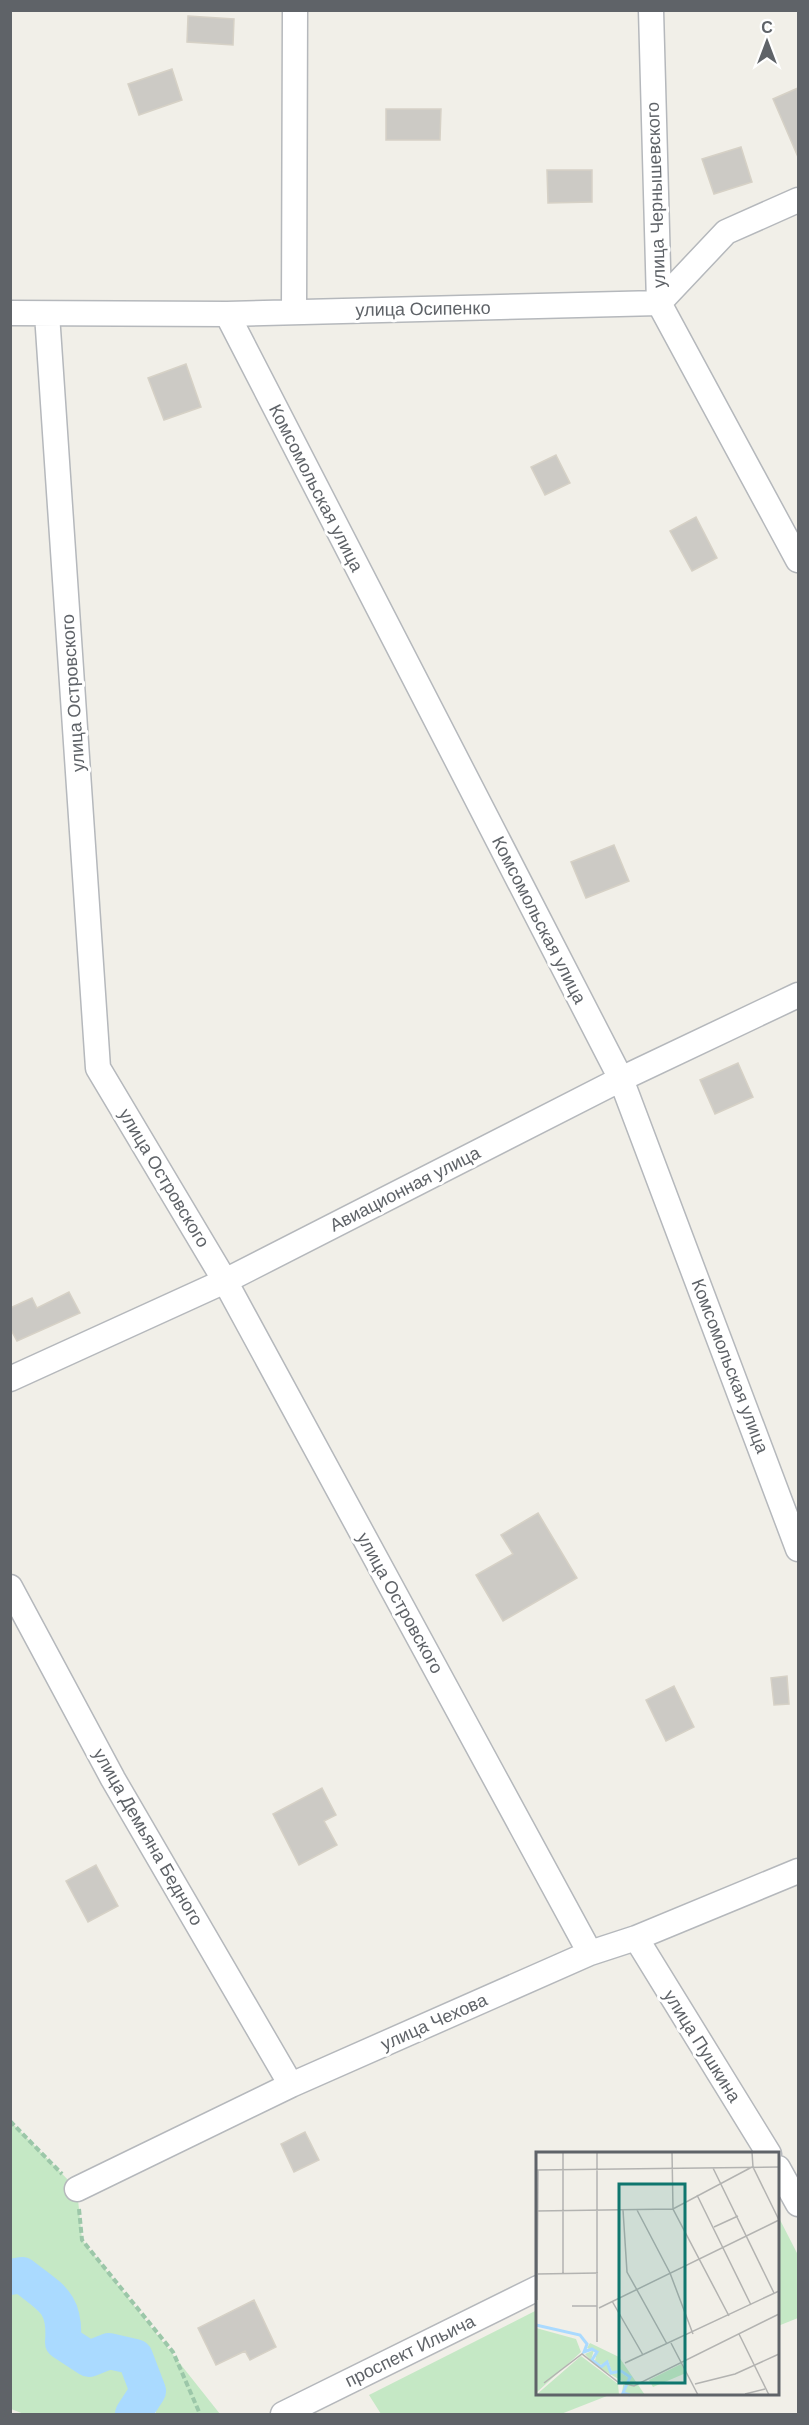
<svg xmlns="http://www.w3.org/2000/svg" width="809" height="2425" viewBox="0 0 809 2425" font-family="'DM Sans',sans-serif">
	<style>
		.green { fill: #c5e8c5 }
		.lines { fill: none; stroke-linecap: round; stroke-linejoin: round }
		.river { stroke: #aadaff; stroke-width: 36 }
		.building { fill: #cccac5; stroke: #d6d1c6; stroke-width: 1.5 }
		.minor-casing { stroke: #b5b8bc; stroke-width: 27 }
		.path { stroke: #9cc7a9; stroke-width: 4; stroke-dasharray: 6 3; stroke-linecap: butt }
		.minor { stroke: #fff; stroke-width: 24 }
		.labels { text-anchor: middle; stroke-width: 6; stroke-linejoin: round; paint-order: stroke }
		.street-label { font-size: 18px; fill: #5f6368; stroke: #fff }
		.inset-river { fill: none; stroke: #aadaff; stroke-width: 3 }
		.inset-road { fill: none; stroke: #b3b3b1; stroke-width: 1.5 }
		.view { fill: #0f766e; fill-opacity: 0.15; stroke: #0f766e; stroke-width: 3 }
		.inset-edge { fill: none; stroke: #5f6368; stroke-width: 3 }
	</style>
	<rect width="100%" height="100%" fill="#f1efe8"/>
	<path class="green" d="M 10,2121 L 77,2189 L 82,2240 L 220,2414 L 156,2414 L 153,2382 L 140,2351 L 110,2342 L 89,2350 L 73,2332 C 77,2300 44,2283 22,2265 L 11,2267 Z
		M 778,2216 L 798,2255 L 798,2318 L 778,2326 Z
		M 11,2291 L 18,2291 L 48,2320 L 57,2352 L 86,2372 L 111,2365 L 127,2372 L 134,2392 L 119,2414 L 24,2414 L 11,2409 Z
		M 537,2310 L 538,2394 L 612,2394 L 561,2414 L 381,2414 L 369,2395 Z"/>
	<g class="lines">
		<path class="river" d="M 10,2277 L 22,2275 C 51,2298 66,2302 63,2342 L 89,2359 L 109,2351 L 135,2357 L 148,2391 L 133,2414"/>
	</g>
	<path class="building" d="M 188,16 L 234,19 L 233,45 L 187,42 Z
		M 172,69 L 182,100 L 139,115 L 128,84 Z
		M 798,88 L 798,157 L 773,99 Z
		M 386,109 L 441,109 L 440,140 L 386,140 Z
		M 741,147 L 752,182 L 714,194 L 702,159 Z
		M 547,170 L 592,170 L 592,202 L 548,203 Z
		M 186,364 L 201,407 L 164,420 L 148,378 Z
		M 556,455 L 570,483 L 545,495 L 531,467 Z
		M 696,517 L 717,558 L 692,571 L 670,531 Z
		M 614,845 L 629,881 L 586,898 L 571,862 Z
		M 738,1063 L 753,1097 L 715,1114 L 700,1080 Z
		M 69,1292 L 80,1313 L 17,1341 L 10,1328 L 10,1308 L 32,1298 L 37,1308 Z
		M 538,1513 L 577,1578 L 503,1621 L 476,1575 L 513,1554 L 501,1535 Z
		M 787,1676 L 789,1704 L 774,1705 L 771,1678 Z
		M 674,1686 L 694,1727 L 666,1741 L 646,1700 Z
		M 322,1788 L 336,1815 L 324,1821 L 337,1845 L 299,1865 L 273,1814 Z
		M 96,1865 L 118,1906 L 88,1922 L 66,1881 Z
		M 305,2132 L 319,2160 L 294,2172 L 281,2144 Z
		M 254,2300 L 276,2347 L 250,2360 L 245,2351 L 216,2365 L 198,2328 Z"/>
	<g class="lines">
		<defs>
			<path id="minor" d="M 651,10 L 659,303 L 798,560
				M 294,312 L 295,10
				M 10,313 L 227,314 L 659,303 L 726,232 L 798,200
				M 47,314 L 98,1068 L 225,1281 L 590,1953
				M 227,314 L 621,1079 L 798,1549
				M 10,1379 L 225,1281 L 621,1079 L 798,995
				M 10,1587 L 113,1779 L 291,2085
				M 636,1938 L 769,2154
				M 778,2168 L 798,2204
				M 77,2189 L 291,2085 L 590,1953 L 636,1938 L 798,1871
				M 283,2414 L 538,2288"/>
		</defs>
		<use href="#minor" class="minor-casing"/>
		<path class="path" d="M 10,2121 L 62,2174
			M 79,2209 L 82,2240 L 173,2352 L 200,2414"/>
		<use href="#minor" class="minor"/>
	</g>
	<g class="labels">
		<g class="street-label">
			<text transform="translate(656 195) rotate(-92)" y="6">улица Чернышевского</text>
			<text transform="translate(423 309) rotate(-1)" y="6">улица Осипенко</text>
			<text transform="translate(316 488) rotate(63)" y="6">Комсомольская улица</text>
			<text transform="translate(73 693) rotate(-94)" y="6">улица Островского</text>
			<text transform="translate(539 920) rotate(63)" y="6">Комсомольская улица</text>
			<text transform="translate(164 1178) rotate(59)" y="6">улица Островского</text>
			<text transform="translate(405 1189) rotate(-27)" y="6">Авиационная улица</text>
			<text transform="translate(730 1366) rotate(69)" y="6">Комсомольская улица</text>
			<text transform="translate(400 1603) rotate(61)" y="6">улица Островского</text>
			<text transform="translate(148 1837) rotate(60)" y="6">улица Демьяна Бедного</text>
			<text transform="translate(434 2022) rotate(-24)" y="6">улица Чехова</text>
			<text transform="translate(702 2046) rotate(58)" y="6">улица Пушкина</text>
			<text transform="translate(410 2351) rotate(-26)" y="6">проспект Ильича</text>
		</g>
	</g>
	<g transform="translate(536 2152)">
		<rect width="243" height="243" fill="#f1efe8"/>
		<path d="M 0,176 L 40,187 L 45,200 L 0,241 ZM 54,191 L 83,205 L 109,243 L 86,243 L 87,233 L 98,234 L 94,233 L 94,225 L 85,218 L 76,220 L 72,209 L 65,213 L 59,209 L 61,200 L 51,196 ZM 58,198 L 55,208 L 65,215 L 70,212 L 77,222 L 84,220 L 93,226 L 91,232 L 62,215 L 56,210 L 49,202 ZM 45,204 L 82,232 L 83,243 L 0,243 ZM 145,212 L 150,221 L 117,235 L 113,228 Z" fill="#c5e8c5"/>
		<path class="inset-river" d="M 0,173 L 44,183 L 51,192 L 48,200 L 56,197 L 61,200 L 56,208 L 65,215 L 71,210 L 75,221 L 85,219 L 94,225 L 87,241 L 94,243"/>
		<path class="inset-road" d="M 27,0 L 27,121M 61,0 L 61,190M 136,0 L 137,57 L 193,164M 216,0 L 217,15 L 243,68M 177,16 L 238,141M 0,18 L 243,15M 161,43 L 215,153M 87,58 L 91,120 L 131,192M 101,58 L 134,121 L 157,182M 0,59 L 137,57 L 216,15M 178,75 L 202,64M 1,122 L 62,121M 1,148 L 2,18M 76,149 L 107,203M 36,154 L 61,154M 63,156 L 243,68M 203,182 L 233,243M 135,191 L 162,243M 89,211 L 243,139M 8,231 L 46,202 L 82,230 L 98,234 L 243,162M 159,232 L 199,222 L 243,202M 209,242 L 229,237"/>
		<path class="view" d="M 83,32 L 149,32 L 149,231 L 83,231 Z"/>
		<rect width="243" height="243" class="inset-edge"/>
	</g>
	<rect width="809" height="2425" fill="none" stroke="#5f6368" stroke-width="24"/>
	<g transform="translate(767 42)" stroke="#ffffff" stroke-width="4.5" paint-order="stroke">
	<path d="M0-4.5L10 22L0 15L-10 22Z" fill="#5f6368"/>
	<text y="-9" font-size="16" font-weight="bold" text-anchor="middle" fill="#5f6368">С</text>
	</g>
</svg>
